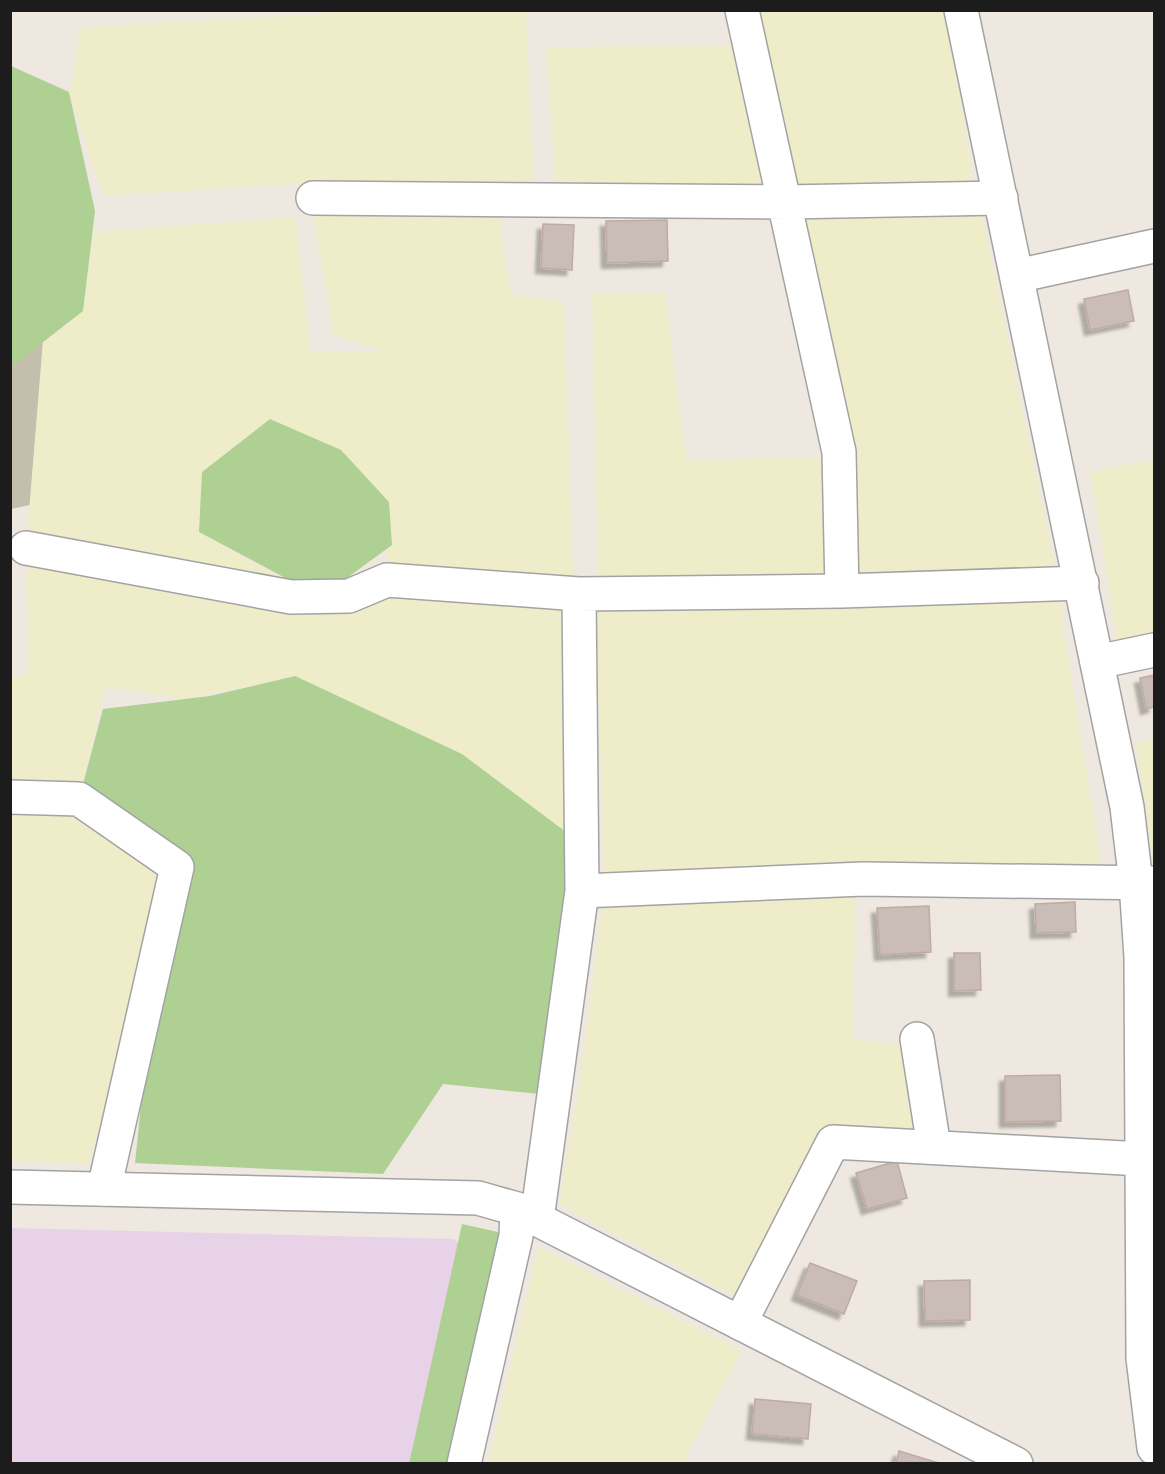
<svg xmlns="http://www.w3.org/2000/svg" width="1165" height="1474" viewBox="0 0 1165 1474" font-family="Manrope,sans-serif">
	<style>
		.industrial { fill: #e8d2e7 }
		.construction { fill: #c3bfac }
		.farmland { fill: #efecca; fill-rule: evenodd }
		.forest { fill: #aed092 }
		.building { fill: #cabcb7; stroke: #c0aba2; stroke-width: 1.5; filter: url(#shadow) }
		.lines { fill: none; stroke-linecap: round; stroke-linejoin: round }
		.minor-casing { stroke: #a3a3a3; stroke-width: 36 }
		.tertiary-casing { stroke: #a3a3a3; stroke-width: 36 }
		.minor { stroke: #fff; stroke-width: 33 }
		.tertiary { stroke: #fff; stroke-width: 33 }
	</style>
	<defs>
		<filter id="shadow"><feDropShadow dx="-5.5" dy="5.5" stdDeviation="1.5" flood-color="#0004"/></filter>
	</defs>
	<rect width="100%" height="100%" fill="#eee8e0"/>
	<path class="industrial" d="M 11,1228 L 454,1239 L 467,1251 L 418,1463 L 11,1464 Z"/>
	<path class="construction" d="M 43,342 L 30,505 L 11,509 L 11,355 Z"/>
	<path class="farmland" d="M 326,10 L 526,11 L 534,181 L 321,182 L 103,196 L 69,92 L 81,27 L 325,14 Z
		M 742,11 L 948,11 L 973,184 L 555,185 L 546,47 L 749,45 Z
		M 981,208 L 1056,572 L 854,579 L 803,214 Z
		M 313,216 L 498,217 L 511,295 L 564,301 L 582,844 L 462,754 L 295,676 L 184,699 L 105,687 L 79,799 L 177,867 L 89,1163 L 11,1162 L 11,675 L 28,676 L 26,548 L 43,342 L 83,311 L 93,232 L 295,217 L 311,351 L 385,352 L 334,335 ZM 202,472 L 387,500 L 387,580 L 298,588 L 200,532 Z
		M 592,293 L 665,294 L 687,460 L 825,457 L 830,576 L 598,575 Z
		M 1154,459 L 1154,637 L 1118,645 L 1090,472 Z
		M 1059,599 L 1102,868 L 855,866 L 854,1039 L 905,1046 L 919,1135 L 825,1133 L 743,1301 L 559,1204 L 580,1080 L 605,884 L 595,604 Z
		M 1154,740 L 1154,870 L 1136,743 Z
		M 538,1247 L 742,1351 L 685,1457 L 697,1463 L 488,1463 Z"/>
	<path class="forest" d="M 11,66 L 69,92 L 95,211 L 83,311 L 11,367 Z
		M 270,419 L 341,450 L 389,502 L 392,545 L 321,597 L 199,532 L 202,472 Z
		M 295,676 L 462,754 L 582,844 L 539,1094 L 443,1084 L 383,1174 L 135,1163 L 156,960 L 177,867 L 79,799 L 103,709 L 210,696 Z
		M 462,1224 L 516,1236 L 459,1463 L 409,1464 Z"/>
	<path class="building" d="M 667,220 L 668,261 L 607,263 L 606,221 Z
		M 543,224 L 574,225 L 572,270 L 541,268 Z
		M 1128,290 L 1134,321 L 1090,330 L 1084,299 Z
		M 1154,675 L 1154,707 L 1146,709 L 1140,678 Z
		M 1075,902 L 1076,932 L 1036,933 L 1035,904 Z
		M 929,906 L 931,952 L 880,955 L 877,908 Z
		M 954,953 L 980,953 L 981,990 L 954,991 Z
		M 1060,1075 L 1061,1121 L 1005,1122 L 1005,1076 Z
		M 897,1161 L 907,1198 L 867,1209 L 856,1173 Z
		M 810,1263 L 857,1281 L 844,1314 L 797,1295 Z
		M 970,1280 L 970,1320 L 925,1321 L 924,1281 Z
		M 755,1399 L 811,1404 L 808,1439 L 752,1434 Z
		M 899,1451 L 942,1464 L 896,1464 Z"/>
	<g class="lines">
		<defs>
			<path id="minor" d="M 742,10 L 839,452 L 842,591
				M 313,198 L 785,202 L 1001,198
				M 1017,276 L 1154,246
				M 26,548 L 291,597 L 349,596 L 387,580 L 579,594 L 842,591 L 1082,583
				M 1097,662 L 1154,650
				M 10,797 L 79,799 L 177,867 L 104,1189
				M 582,891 L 863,879 L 1154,883
				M 917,1039 L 934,1147
				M 537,1219 L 582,891 L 579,594
				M 740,1323 L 833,1142 L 1142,1159"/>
			<path id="tertiary" d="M 961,10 L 1127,807 L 1136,883 L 1141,957 L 1143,1358 L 1154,1448
				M 10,1187 L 478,1198 L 517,1209 L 1016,1464
				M 464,1464 L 516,1236 L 517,1209"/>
		</defs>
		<use href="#minor" class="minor-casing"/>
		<use href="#tertiary" class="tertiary-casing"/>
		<use href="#minor" class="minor"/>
		<use href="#tertiary" class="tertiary"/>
	</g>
	<rect width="1165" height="1474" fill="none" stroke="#1c1c1c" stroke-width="24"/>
</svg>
